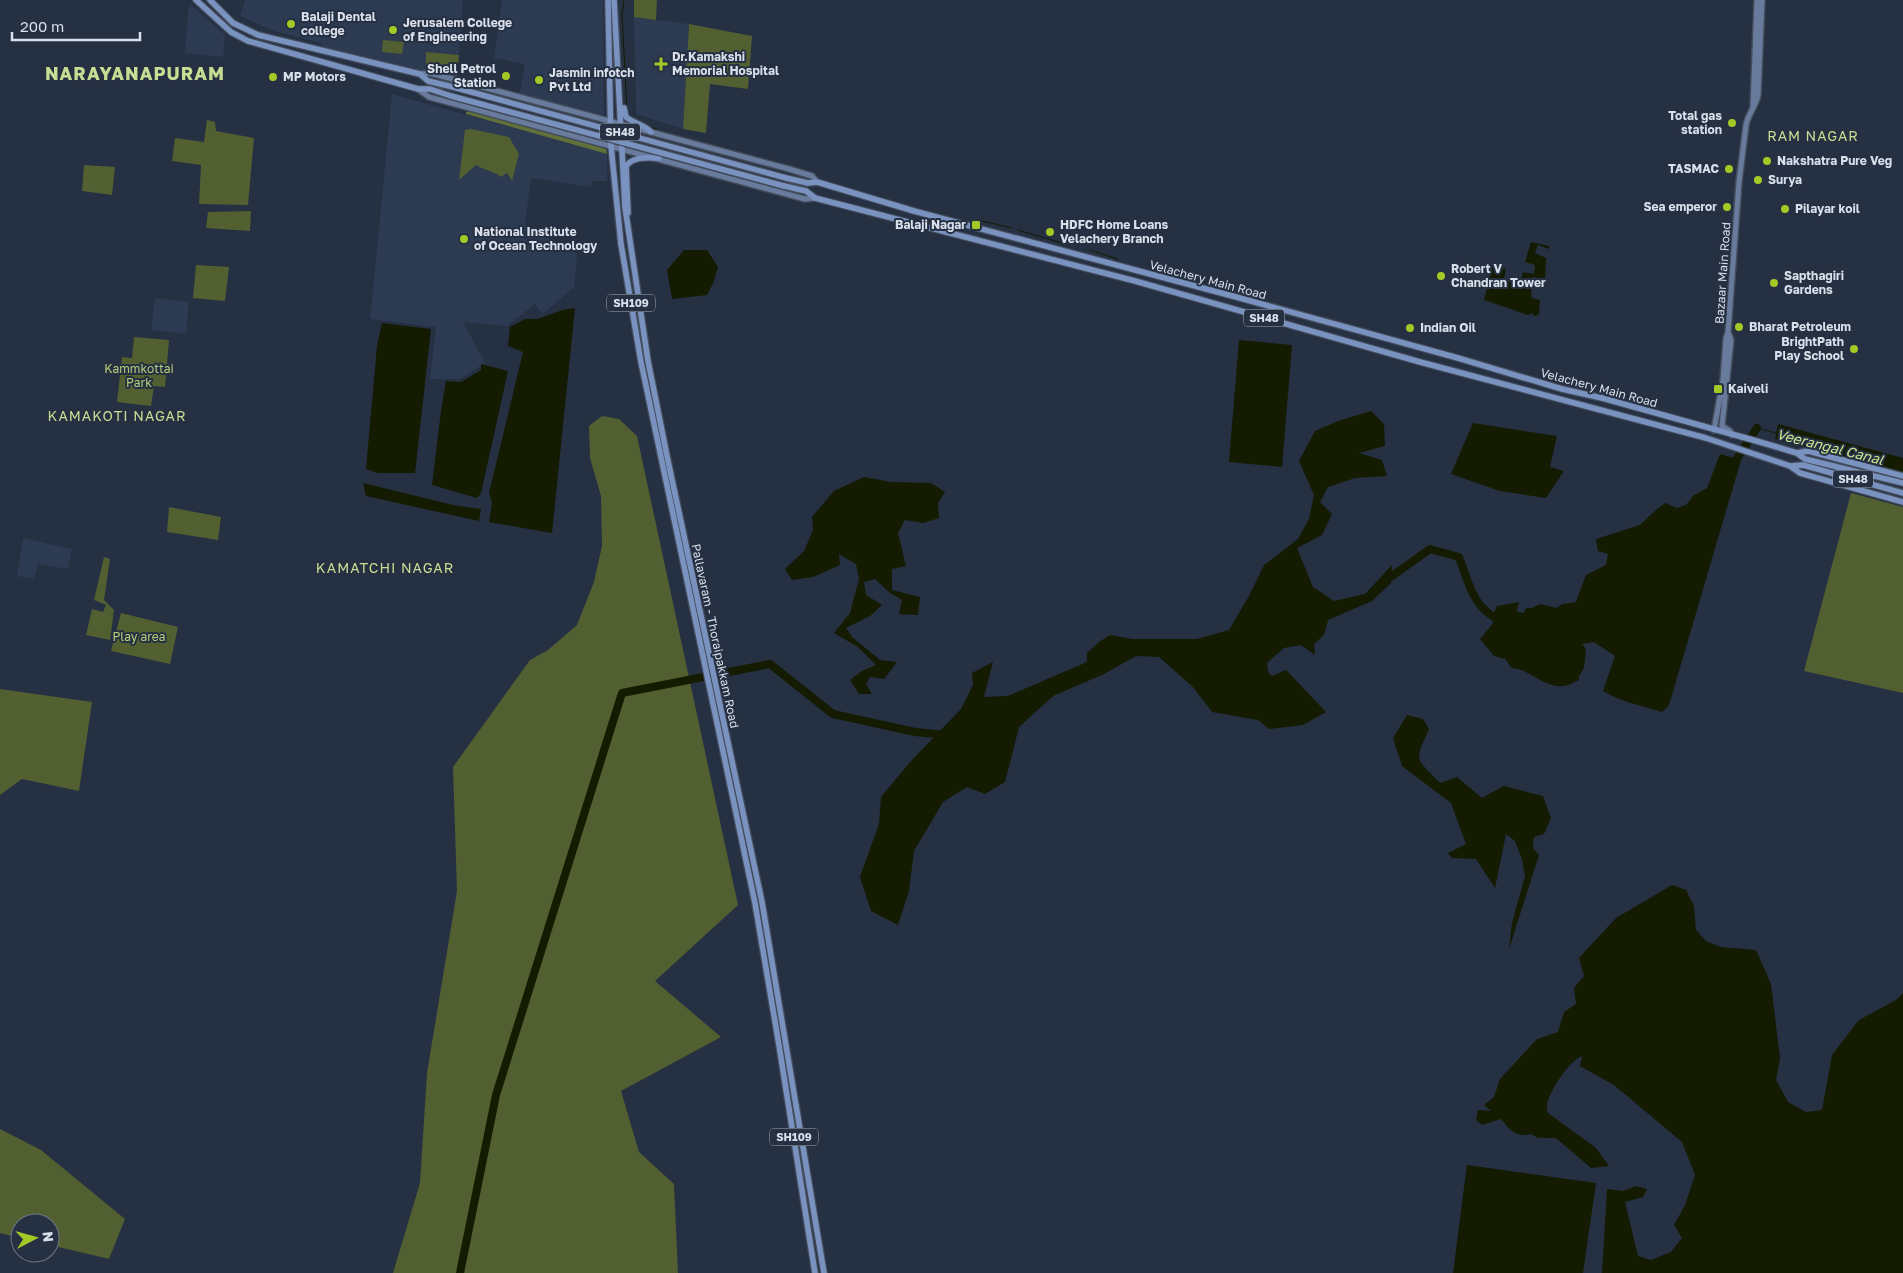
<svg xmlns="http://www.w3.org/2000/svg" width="1903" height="1273" viewBox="0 0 1903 1273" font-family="'Golos Text',sans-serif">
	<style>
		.built { fill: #2c3a52 }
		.green { fill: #525f31 }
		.forest { fill: #61713a }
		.water { fill: #141b01 }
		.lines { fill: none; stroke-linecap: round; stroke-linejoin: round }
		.stream { stroke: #141b01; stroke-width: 1 }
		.river { stroke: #141b01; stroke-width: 8 }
		.secondary-casing { stroke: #434c5b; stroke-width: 8 }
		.primary-casing { stroke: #434c5b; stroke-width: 8 }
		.secondary { stroke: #687b9c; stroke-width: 5 }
		.primary { stroke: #7992c0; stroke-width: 5.5 }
		.primary-bridge-casing { stroke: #434c5b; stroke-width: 8; stroke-linecap: butt }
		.primary-bridge { stroke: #7992c0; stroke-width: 5.5 }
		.poi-dot { fill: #a3c926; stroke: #253042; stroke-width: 2 }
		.labels { text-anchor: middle; stroke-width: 4; stroke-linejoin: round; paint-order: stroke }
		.shield { fill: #253042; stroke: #a2aab8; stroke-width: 1 }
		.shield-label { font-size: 11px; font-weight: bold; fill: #d8dfeb }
		.poi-label { font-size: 12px; font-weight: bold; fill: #d8dfeb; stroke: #253042; text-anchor: start }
		.street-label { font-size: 12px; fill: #d8dfeb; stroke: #253042 }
		.park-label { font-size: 12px; fill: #b4ce7a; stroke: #253042 }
		.neighbourhood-label { font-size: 14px; letter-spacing: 1px; fill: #c6dd93; stroke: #253042 }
		.water-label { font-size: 14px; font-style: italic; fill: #cae490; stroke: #253042 }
		.district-label { font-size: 18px; font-weight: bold; letter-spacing: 1px; fill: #c6dd93; stroke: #253042 }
	</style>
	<rect width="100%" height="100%" fill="#253042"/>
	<path class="built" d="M 245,0 L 463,0 L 459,55 L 430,53 L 426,72 L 321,46 L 321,43 L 274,31 L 240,16 Z
		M 502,0 L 603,0 L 604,115 L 519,95 L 525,64 L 494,58 Z
		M 191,5 L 225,35 L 223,57 L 185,53 L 188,11 Z
		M 634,17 L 689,24 L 683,129 L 636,114 Z
		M 392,94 L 607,154 L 607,181 L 592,181 L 591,187 L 531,178 L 525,225 L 577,254 L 574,287 L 543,314 L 535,304 L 507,326 L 463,322 L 485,363 L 460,379 L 430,379 L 436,327 L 370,319 Z
		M 155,298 L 189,302 L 186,334 L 151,330 Z
		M 23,538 L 72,549 L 68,569 L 38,564 L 34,579 L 17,576 Z"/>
	<path class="green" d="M 634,0 L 657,0 L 656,20 L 634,17 Z
		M 689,24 L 752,36 L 748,89 L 710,84 L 706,133 L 683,129 Z
		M 383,40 L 404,42 L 402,54 L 382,52 Z
		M 426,52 L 459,55 L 457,76 L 426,68 Z
		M 207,120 L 215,122 L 216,131 L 254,138 L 248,205 L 199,204 L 201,165 L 172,161 L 175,138 L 204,142 Z
		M 471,129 L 509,137 L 519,154 L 512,181 L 507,173 L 501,177 C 494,171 484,170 476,165 L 459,180 L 465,130 Z
		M 84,165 L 115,167 L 112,195 L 82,191 Z
		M 251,211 L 250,231 L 206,228 L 208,212 Z
		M 196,265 L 229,267 L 225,301 L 193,298 Z
		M 134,337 L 169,340 L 165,387 L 154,386 L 151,406 L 117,402 L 122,357 L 132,358 Z
		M 602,416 L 619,419 L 637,436 L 738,905 L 655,981 L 721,1037 L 621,1091 L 639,1152 L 674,1184 L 678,1273 L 393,1273 L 420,1183 L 427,1073 L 457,891 L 453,767 L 530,660 L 548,650 L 577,625 L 594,582 L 602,546 L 601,496 L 590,458 L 589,426 Z
		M 1851,493 L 1903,507 L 1903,693 L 1804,671 Z
		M 169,507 L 221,517 L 218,540 L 167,532 Z
		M 104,557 L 110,559 L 104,600 L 114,610 L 110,640 L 86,635 L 92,609 L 103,612 L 106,605 L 94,600 Z
		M 121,613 L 178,627 L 170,664 L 111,651 Z
		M 0,689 L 92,702 L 79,791 L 22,779 L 0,795 Z
		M 0,1129 L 41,1150 L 125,1219 L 109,1259 L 50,1245 L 50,1223 L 20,1223 L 20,1238 L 0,1233 Z"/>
	<path class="forest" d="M 466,112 L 475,112 L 606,149 L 607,154 L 466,114 Z"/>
	<path class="water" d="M 1531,242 L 1549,246 L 1549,249 L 1538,245 L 1535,253 L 1546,258 L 1545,279 L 1533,277 L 1531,292 L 1532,298 L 1540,300 L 1539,315 L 1533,316 L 1533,313 L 1528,315 L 1484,300 L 1492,267 L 1506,269 L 1504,279 L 1520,283 L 1523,272 L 1534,274 L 1535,265 L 1525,262 Z
		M 684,250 L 707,250 L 718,267 L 714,281 L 707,295 L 672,299 L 667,270 Z
		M 575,308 L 552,533 L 489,522 L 492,503 L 489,493 L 523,352 L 508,346 L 510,327 L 525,319 L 538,319 L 562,310 Z
		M 382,323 L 431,329 L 415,473 L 377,473 L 366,469 L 377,346 Z
		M 1239,340 L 1292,345 L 1282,467 L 1229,462 Z
		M 481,364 L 508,371 L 481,493 L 477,498 L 432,485 L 441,411 L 446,381 L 461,382 L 481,370 Z
		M 1371,411 L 1384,424 L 1385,446 L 1359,453 L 1382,460 L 1387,476 L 1355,478 L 1328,487 L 1320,502 L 1332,514 L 1322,535 L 1297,548 L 1313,587 L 1334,601 L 1365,594 L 1392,565 L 1391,583 L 1372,601 L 1328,620 L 1324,635 L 1314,644 L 1315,655 L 1301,645 L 1284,648 L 1267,663 L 1268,672 L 1272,676 L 1286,670 L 1326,712 L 1303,725 L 1269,729 L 1258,720 L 1212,712 L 1193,687 L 1159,657 L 1136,656 L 1104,674 L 1053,696 L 1019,727 L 1005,782 L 985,794 L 967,787 L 943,802 L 914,851 L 909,891 L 898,925 L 871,911 L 860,877 L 879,824 L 881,797 L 911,761 L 961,709 L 973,685 L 972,673 L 993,662 L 984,697 L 1008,696 L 1087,662 L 1087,653 L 1099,642 L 1110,635 L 1132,639 L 1197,639 L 1229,630 L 1249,596 L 1264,565 L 1298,539 L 1309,519 L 1314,495 L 1299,461 L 1315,431 L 1338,421 Z
		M 1473,423 L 1557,436 L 1550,467 L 1564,471 L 1546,498 L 1500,491 L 1451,474 Z
		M 1778,424 L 1903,458 L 1903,474 L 1775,439 Z
		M 1720,454 L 1741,460 L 1669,705 L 1662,712 C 1643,706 1621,702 1603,691 L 1615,656 L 1594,642 L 1582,644 L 1586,649 L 1584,668 L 1579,676 L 1579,680 C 1574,682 1568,686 1564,686 C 1543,688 1530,669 1512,668 L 1505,659 L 1494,656 L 1480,639 L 1493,623 L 1492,617 L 1497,606 L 1519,602 L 1517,612 L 1524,613 L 1526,608 L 1532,608 L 1540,604 L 1557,608 L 1562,604 L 1576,602 L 1586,575 L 1606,565 L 1608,554 L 1598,551 L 1596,539 L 1640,525 L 1656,510 L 1665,503 L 1677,508 L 1686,505 L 1694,495 L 1707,488 Z
		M 864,477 L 891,482 L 931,483 L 945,492 L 938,503 L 939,518 L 923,523 L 905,520 L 898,533 L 906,566 L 892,569 L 892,590 L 920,597 L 918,615 L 899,614 L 902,600 L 890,593 L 875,579 L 864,582 L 866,595 L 882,605 L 870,616 L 846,628 L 852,637 L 880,660 L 897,662 L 884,679 L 870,677 L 866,684 L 872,694 L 859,694 L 850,680 L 862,671 L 876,665 L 858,647 L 834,633 L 850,613 L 859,579 L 856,564 L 839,554 L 840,565 L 813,577 L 792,580 L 785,569 L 804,551 L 813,530 L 812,517 L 834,491 Z
		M 363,483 L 453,505 L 481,509 L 479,521 L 366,496 Z
		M 1407,715 L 1423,719 L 1429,729 C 1414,762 1415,757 1440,783 L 1457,777 L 1482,798 L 1504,786 L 1543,796 L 1551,818 L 1544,834 L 1534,837 L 1533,848 L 1539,855 L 1509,949 L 1512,923 L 1525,876 L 1522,859 L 1515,841 L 1506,834 L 1495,888 L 1476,859 L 1452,858 L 1448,853 L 1466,844 L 1451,803 L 1402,766 L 1393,738 Z
		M 1672,885 L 1686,890 L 1694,906 L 1696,930 L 1706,941 L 1721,947 L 1756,950 L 1771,984 L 1780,1058 L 1776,1080 L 1788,1102 L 1806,1112 L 1822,1110 L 1832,1055 L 1859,1020 L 1896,1000 L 1903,993 L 1903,1273 L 1602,1273 L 1607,1189 L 1623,1191 L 1636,1186 L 1647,1189 L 1643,1197 L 1625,1202 L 1638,1256 L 1651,1260 L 1671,1252 L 1682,1238 L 1674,1225 L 1685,1205 L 1695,1175 L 1682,1142 L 1614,1085 L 1580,1066 L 1582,1056 C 1569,1061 1549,1091 1547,1105 C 1546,1107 1547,1110 1548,1113 L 1596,1148 L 1609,1166 L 1591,1168 L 1556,1138 L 1538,1138 L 1531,1134 C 1516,1138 1510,1130 1501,1119 L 1482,1125 L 1476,1120 L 1478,1110 L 1491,1111 L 1484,1105 L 1494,1097 L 1500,1079 L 1537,1039 L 1558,1032 L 1564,1012 L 1576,1004 L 1574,988 L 1584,976 L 1579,958 L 1616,918 Z
		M 1467,1165 L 1596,1183 L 1583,1273 L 1453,1273 Z"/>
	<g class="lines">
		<path class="stream" d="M 624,0 L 622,15 L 627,111
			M 650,127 L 657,129
			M 978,220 L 1012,228
			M 1018,230 L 1065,244
			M 1090,250 L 1117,259
			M 1757,428 L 1776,433"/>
		<path class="river" d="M 1732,466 L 1757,428
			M 1385,581 L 1430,549 L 1459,557 C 1469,584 1473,608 1501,621
			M 460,1273 L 496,1095 L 622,693 L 770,664 L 833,714 L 915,732 L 946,735"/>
		<defs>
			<path id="secondary" d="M 420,74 L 430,73 L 789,169 L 812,176 L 817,182
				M 418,89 L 429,97 L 805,199 L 815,198
				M 1753,107 L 1757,0
				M 1728,332 L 1731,340 L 1722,426 L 1730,431 L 1732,435
				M 1714,430 L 1723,380 L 1726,339 L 1728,332 L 1739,182 L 1746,125 C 1748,114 1756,106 1758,95 L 1762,0"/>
			<path id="primary" d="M 196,0 L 231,32 L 248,41 L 418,89 L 430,89 L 451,96
				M 210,0 L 233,23 L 258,35 L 420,74 L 428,81 L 453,87
				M 608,0 L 611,146 L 621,244 L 641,362 L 755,903 L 779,1045 L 815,1273
				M 614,0 L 625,207 L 648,361 L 667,456 L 762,902 L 824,1273
				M 624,108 L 626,117 C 633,123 645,125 651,132
				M 786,178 L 808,183 L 817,182 L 914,211 L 1240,298 L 1458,358 L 1562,389 L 1602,398 L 1753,440 L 1797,453 L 1805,459 L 1903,483
				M 784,186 L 806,191 L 815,198 L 1135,281 L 1420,362 L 1706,438 L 1790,466 L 1800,473 L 1903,502
				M 628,213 L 626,166 C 634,156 647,158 659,158
				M 1797,453 L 1808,451 L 1903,476
				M 1790,466 L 1803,465 L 1903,493"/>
		</defs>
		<use href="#secondary" class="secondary-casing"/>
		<use href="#primary" class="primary-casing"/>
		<use href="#secondary" class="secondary"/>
		<use href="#primary" class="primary"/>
		<defs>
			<path id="primary-bridge" d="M 453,87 L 786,178
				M 451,96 L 784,186"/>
		</defs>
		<use href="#primary-bridge" class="primary-bridge-casing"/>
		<use href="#primary-bridge" class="primary-bridge"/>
	</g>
	<g class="poi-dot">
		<circle cx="291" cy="24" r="5"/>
		<circle cx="393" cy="30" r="5"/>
		<path d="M658.5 56.5h5v5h5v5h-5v5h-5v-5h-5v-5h5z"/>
		<circle cx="506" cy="76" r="5"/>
		<circle cx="273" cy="77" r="5"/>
		<circle cx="539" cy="80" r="5"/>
		<circle cx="1732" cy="123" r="5"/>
		<circle cx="1767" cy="161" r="5"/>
		<circle cx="1729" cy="169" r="5"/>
		<circle cx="1758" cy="180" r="5"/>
		<circle cx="1727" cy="207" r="5"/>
		<circle cx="1785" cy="209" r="5"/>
		<rect x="971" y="220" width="10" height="10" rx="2.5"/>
		<circle cx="1050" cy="232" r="5"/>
		<circle cx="464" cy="239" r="5"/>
		<circle cx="1441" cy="276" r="5"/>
		<circle cx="1774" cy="283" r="5"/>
		<circle cx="1739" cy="327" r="5"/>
		<circle cx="1410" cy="328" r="5"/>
		<circle cx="1854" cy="349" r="5"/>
		<rect x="1713" y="384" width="10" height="10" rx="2.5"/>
	</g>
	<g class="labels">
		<g class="shield">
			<rect x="600" y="123.5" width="40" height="17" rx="4"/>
			<rect x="607" y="294.5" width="48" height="17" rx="4"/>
			<rect x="1244" y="309.5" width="40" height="17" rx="4"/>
			<rect x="1833" y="470.5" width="40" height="17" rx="4"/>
			<rect x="770" y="1128.5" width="48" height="17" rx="4"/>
		</g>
		<g class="shield-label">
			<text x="620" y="136">SH48</text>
			<text x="631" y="307">SH109</text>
			<text x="1264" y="322">SH48</text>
			<text x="1853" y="483">SH48</text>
			<text x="794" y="1141">SH109</text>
		</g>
		<g class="poi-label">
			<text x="301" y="21">Balaji Dental<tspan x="301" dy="14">college</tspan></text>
			<text x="403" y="27">Jerusalem College<tspan x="403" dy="14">of Engineering</tspan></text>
			<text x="672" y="61">Dr.Kamakshi<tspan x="672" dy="14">Memorial Hospital</tspan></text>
			<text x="496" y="73" text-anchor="end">Shell Petrol<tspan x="496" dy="14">Station</tspan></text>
			<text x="549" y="77">Jasmin infotch<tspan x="549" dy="14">Pvt Ltd</tspan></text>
			<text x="283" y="81">MP Motors</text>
			<text x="1722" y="120" text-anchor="end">Total gas<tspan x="1722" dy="14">station</tspan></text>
			<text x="1777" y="165">Nakshatra Pure Veg</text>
			<text x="1719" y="173" text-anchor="end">TASMAC</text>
			<text x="1768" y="184">Surya</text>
			<text x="1717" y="211" text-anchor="end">Sea emperor</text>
			<text x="1795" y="213">Pilayar koil</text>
			<text x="966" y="229" text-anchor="end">Balaji Nagar</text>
			<text x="1060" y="229">HDFC Home Loans<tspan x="1060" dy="14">Velachery Branch</tspan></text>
			<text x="474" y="236">National Institute<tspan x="474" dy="14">of Ocean Technology</tspan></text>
			<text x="1451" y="273">Robert V<tspan x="1451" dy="14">Chandran Tower</tspan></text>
			<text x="1784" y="280">Sapthagiri<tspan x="1784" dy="14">Gardens</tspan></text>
			<text x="1749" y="331">Bharat Petroleum</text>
			<text x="1420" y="332">Indian Oil</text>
			<text x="1844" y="346" text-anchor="end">BrightPath<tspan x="1844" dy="14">Play School</tspan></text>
			<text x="1728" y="393">Kaiveli</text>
		</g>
		<g class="street-label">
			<text transform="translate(1723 273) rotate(-86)" y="4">Bazaar Main Road</text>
			<text transform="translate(1208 280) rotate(15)" y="4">Velachery Main Road</text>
			<text transform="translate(1599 388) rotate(15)" y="4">Velachery Main Road</text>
			<text transform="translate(715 636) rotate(78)" y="4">Pallavaram - Thoraipakkam Road</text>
		</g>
		<g class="park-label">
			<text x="139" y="373">Kammkottai<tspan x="139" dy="14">Park</tspan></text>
			<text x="139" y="641">Play area</text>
		</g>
		<g class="neighbourhood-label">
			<text x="1813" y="141">RAM NAGAR</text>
			<text x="117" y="421">KAMAKOTI NAGAR</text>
			<text x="385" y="573">KAMATCHI NAGAR</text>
		</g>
		<g class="water-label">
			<text transform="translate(1830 447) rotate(14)" y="5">Veerangal Canal</text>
		</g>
		<g class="district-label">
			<text x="135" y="80">NARAYANAPURAM</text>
		</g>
	</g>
	<g transform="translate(35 1238) rotate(84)"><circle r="24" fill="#253042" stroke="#6d7686"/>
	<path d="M0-4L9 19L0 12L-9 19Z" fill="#a3c926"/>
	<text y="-8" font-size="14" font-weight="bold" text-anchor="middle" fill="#d8dfeb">N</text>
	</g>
	<path d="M12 32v8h128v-8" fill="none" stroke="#d8dfeb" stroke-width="2.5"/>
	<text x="20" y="32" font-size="15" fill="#d8dfeb" stroke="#253042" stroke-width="4" paint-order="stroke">200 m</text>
</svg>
